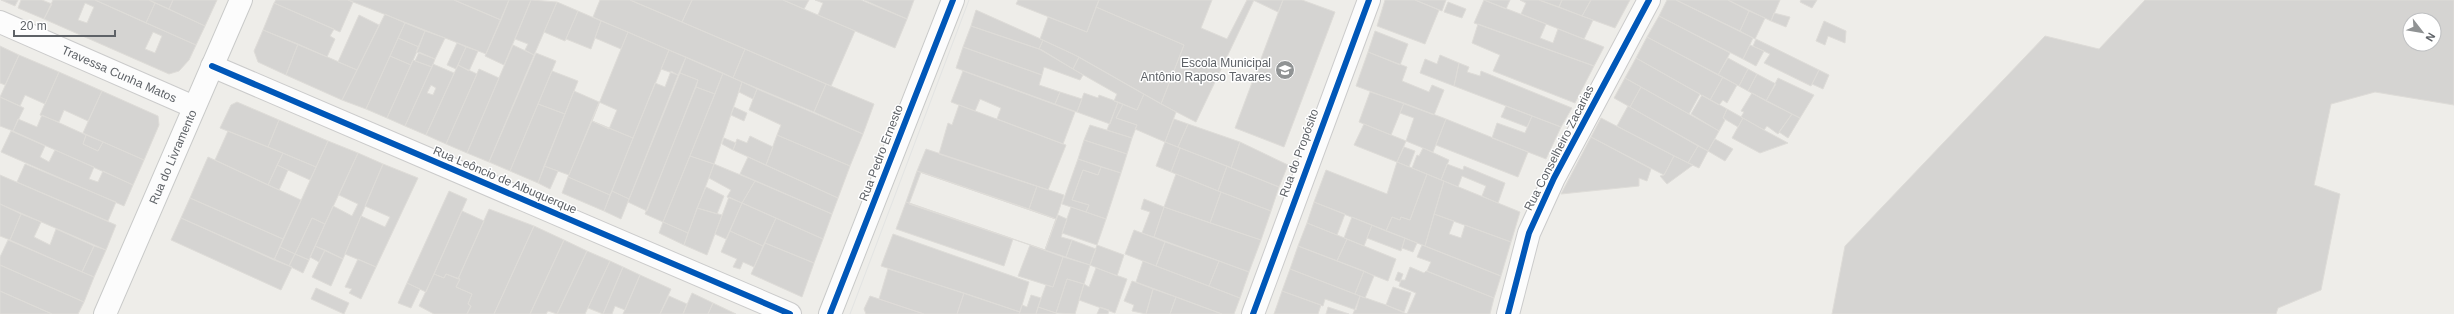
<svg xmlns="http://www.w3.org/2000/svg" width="2454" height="314" viewBox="0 0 2454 314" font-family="Helvetica,sans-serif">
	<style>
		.building { fill: #d5d4d2; stroke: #dedcd8; fill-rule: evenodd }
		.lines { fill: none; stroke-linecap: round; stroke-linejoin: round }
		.street-casing { stroke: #cbcbcb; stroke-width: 24 }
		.secondary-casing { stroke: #c9cac9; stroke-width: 24 }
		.street { stroke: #fcfcfc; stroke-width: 22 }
		.secondary { stroke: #fcfcfc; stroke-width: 22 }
		.tram { stroke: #e3e4e3; stroke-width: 1 }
		.cycleway-casing { stroke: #fff; stroke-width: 8 }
		.cycleway { stroke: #0057b8; stroke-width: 6 }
		.labels { text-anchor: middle; stroke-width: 3; stroke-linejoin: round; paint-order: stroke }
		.poi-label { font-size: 12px; fill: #5e6267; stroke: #fff; text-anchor: end }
		.street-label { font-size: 12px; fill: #5e6267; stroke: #fff }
	</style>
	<rect width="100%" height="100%" fill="#eeede9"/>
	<path class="building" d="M 1,0 L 18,0 L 15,6 Z
		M 21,0 L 42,0 L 52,4 L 44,19 L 18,8 Z
		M 53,0 L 95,0 L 196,45 L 189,60 L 179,71 L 169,74 L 44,19 ZM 85,3 L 94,7 L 87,23 L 78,20 ZM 153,32 L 162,36 L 155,53 L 145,49 Z
		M 95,0 L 149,0 L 155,3 L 146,23 Z
		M 149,0 L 173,0 L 169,9 Z
		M 173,0 L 217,0 L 205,26 L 169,9 Z
		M 276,0 L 348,0 L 353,2 L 340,32 L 274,3 Z
		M 348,0 L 454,0 L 501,20 L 486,54 Z
		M 454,0 L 509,0 L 501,20 Z
		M 509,0 L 531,0 L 504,65 L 485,56 Z
		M 531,0 L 557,2 L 534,55 L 525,50 L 528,44 L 515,39 Z
		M 600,0 L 630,0 L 745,49 L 733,78 L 593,17 Z
		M 630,0 L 692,0 L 682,22 Z
		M 692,0 L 783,0 L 855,31 L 831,86 L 682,22 Z
		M 783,0 L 809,0 L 804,9 Z
		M 815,0 L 861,0 L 907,19 L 895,48 L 818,15 L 823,3 Z
		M 864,0 L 914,0 L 907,19 Z
		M 1018,0 L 1099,0 L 1087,32 L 1016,4 Z
		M 1099,0 L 1212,0 L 1201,28 L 1227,39 L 1247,0 L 1254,0 L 1196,122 L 1161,104 L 1184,45 L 1096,7 Z
		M 1253,0 L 1283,0 L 1278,12 Z
		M 1283,0 L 1302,0 L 1335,12 L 1284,147 L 1235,128 Z
		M 1385,0 L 1415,0 L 1439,10 L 1425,44 L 1377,26 Z
		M 1415,0 L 1446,0 L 1442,11 Z
		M 1484,0 L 1546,24 L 1540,38 L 1553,43 L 1558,29 L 1604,47 L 1594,66 L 1474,23 Z
		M 1484,0 L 1510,0 L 1506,9 Z
		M 1539,0 L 1593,20 L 1584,39 L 1521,14 L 1526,3 L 1520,0 Z
		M 1539,0 L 1562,0 L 1559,7 Z
		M 1562,0 L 1591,0 L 1582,16 L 1559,7 Z
		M 1591,0 L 1630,0 L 1615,28 L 1582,16 Z
		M 1667,0 L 1676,0 L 1753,38 L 1743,59 L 1659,16 Z
		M 1676,0 L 1728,0 L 1749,11 L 1740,31 Z
		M 1728,0 L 1780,0 L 1771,21 Z
		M 1801,0 L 1817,0 L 1812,8 L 1800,2 Z
		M 2145,0 L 2454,0 L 2454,105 L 2375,92 L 2331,104 L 2314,185 L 2340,194 L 2321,290 L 2278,308 L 2276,314 L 1832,314 L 1845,246 L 2045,36 L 2099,49 ZM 2410,20 L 2434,20 L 2434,44 L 2410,44 Z
		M 557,2 L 578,11 L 565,41 L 544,32 Z
		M 1448,2 L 1466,9 L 1462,18 L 1444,12 Z
		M 155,3 L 205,26 L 196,45 L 146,23 Z
		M 274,3 L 334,29 L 330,36 L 335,39 L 327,57 L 263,30 Z
		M 1096,7 L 1184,45 L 1161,104 L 1073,54 L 1040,39 L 1048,17 L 1087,32 Z
		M 976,10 L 1043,40 L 1039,49 L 971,26 Z
		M 578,11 L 601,21 L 591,49 L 566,39 Z
		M 1749,11 L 1765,18 L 1755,39 L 1740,31 Z
		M 1774,13 L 1790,17 L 1786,27 L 1771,21 Z
		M 385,14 L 405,23 L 366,109 L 342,100 Z
		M 359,15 L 379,25 L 357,70 L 338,62 Z
		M 1659,16 L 1730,53 L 1718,75 L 1647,37 Z
		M 601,21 L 628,32 L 621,49 L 595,38 Z
		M 1824,21 L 1846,31 L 1845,43 L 1828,36 L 1825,45 L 1816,41 Z
		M 405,23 L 425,31 L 419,47 L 398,38 Z
		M 1478,24 L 1594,66 L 1575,103 L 1493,71 L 1500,55 L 1472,43 Z
		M 971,26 L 1042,50 L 1083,75 L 1080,80 L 1044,67 L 1042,75 L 963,47 Z
		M 263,30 L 298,44 L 286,75 L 258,62 L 254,51 Z
		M 425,31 L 445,38 L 435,59 L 416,52 Z
		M 1375,31 L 1408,44 L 1400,65 L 1368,52 Z
		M 628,32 L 669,50 L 633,138 L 592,121 Z
		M 1647,37 L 1723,77 L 1710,100 L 1636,58 Z
		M 398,38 L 419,47 L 411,65 L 390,56 Z
		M 1756,39 L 1819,70 L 1811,86 L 1764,63 L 1770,54 L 1753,46 Z
		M 1043,40 L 1079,57 L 1073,69 L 1039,49 Z
		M 457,43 L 466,47 L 456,69 L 447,65 Z
		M 298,44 L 357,70 L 342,100 L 286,75 Z
		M 513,45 L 534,55 L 489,162 L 467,153 Z
		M 1750,45 L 1764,51 L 1756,66 L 1743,59 Z
		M 0,46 L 19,55 L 5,85 L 0,83 Z
		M 466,47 L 478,51 L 469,71 L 458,65 Z
		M 963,47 L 1042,75 L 1039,85 L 1060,92 L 1055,104 L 956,68 Z
		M 745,49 L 826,84 L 814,112 L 733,78 Z
		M 669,50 L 686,57 L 678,75 L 661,69 Z
		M 419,52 L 435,59 L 432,67 L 415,61 Z
		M 1368,52 L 1407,67 L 1402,81 L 1429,92 L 1432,85 L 1444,90 L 1434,115 L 1356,86 Z
		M 536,53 L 556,61 L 510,171 L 489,162 Z
		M 19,55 L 59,72 L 45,104 L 25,95 L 20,106 L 0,97 Z
		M 1440,55 L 1459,63 L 1454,86 L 1420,73 L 1425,59 L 1437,64 Z
		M 390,56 L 411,65 L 387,118 L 366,109 Z
		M 686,57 L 723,73 L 715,94 L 696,87 L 698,80 L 680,73 Z
		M 1079,57 L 1144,94 L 1137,110 L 1114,101 L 1117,94 L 1073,69 Z
		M 1636,58 L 1700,94 L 1689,114 L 1625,78 Z
		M 1728,58 L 1748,69 L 1739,86 L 1718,75 Z
		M 413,60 L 432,67 L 405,126 L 387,118 Z
		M 1459,63 L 1469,67 L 1467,72 L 1480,76 L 1481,71 L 1572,108 L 1561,127 L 1454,86 Z
		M 433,64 L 454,73 L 426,135 L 405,126 Z
		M 458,65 L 477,74 L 446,144 L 426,135 Z
		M 479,69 L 499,78 L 467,153 L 446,144 Z
		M 1748,69 L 1757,74 L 1748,91 L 1739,86 Z
		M 1819,70 L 1829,75 L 1823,89 L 1812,84 Z
		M 552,71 L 578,81 L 565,114 L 538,104 Z
		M 671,71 L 678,75 L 629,199 L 612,191 L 655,83 L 665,87 Z
		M 963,71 L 1075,112 L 1063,144 L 997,119 L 1001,108 L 980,99 L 975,111 L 951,102 Z
		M 59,72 L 102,91 L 88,121 L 64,110 L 59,122 L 40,115 Z
		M 680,73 L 698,80 L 647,211 L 628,202 Z
		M 723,73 L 742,82 L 714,164 L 690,156 Z
		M 1757,74 L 1776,84 L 1766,101 L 1748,91 Z
		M 1723,77 L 1737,85 L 1727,103 L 1723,100 L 1719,105 L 1710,100 Z
		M 1625,78 L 1641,87 L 1630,107 L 1614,98 Z
		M 1778,78 L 1814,95 L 1800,118 L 1766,101 Z
		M 742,82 L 757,89 L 753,99 L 739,92 Z
		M 826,84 L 874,104 L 863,134 L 814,112 Z
		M 431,85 L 436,88 L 433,95 L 427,93 Z
		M 696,87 L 715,94 L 663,222 L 645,214 Z
		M 1641,87 L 1719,131 L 1708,151 L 1630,107 Z
		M 757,89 L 863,134 L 850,166 L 777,135 L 781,125 L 749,110 Z
		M 102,91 L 158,116 L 159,125 L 144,160 L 83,133 Z
		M 574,91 L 599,102 L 569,175 L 544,166 Z
		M 1060,92 L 1082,99 L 1077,112 L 1055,104 Z
		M 1370,92 L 1404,103 L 1391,135 L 1359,122 Z
		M 1084,93 L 1098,98 L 1099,95 L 1118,102 L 1110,124 L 1077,112 Z
		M 1752,93 L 1792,114 L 1778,134 L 1767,126 L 1764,130 L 1741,117 L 1744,112 L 1741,111 Z
		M 1144,94 L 1176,112 L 1165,142 L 1135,129 L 1137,125 L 1116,118 L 1123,104 L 1137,110 Z
		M 1702,95 L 1727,109 L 1723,118 L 1725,120 L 1719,131 L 1691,114 Z
		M 0,97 L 24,108 L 13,131 L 0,126 Z
		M 237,102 L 279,120 L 268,147 L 220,128 L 231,105 Z
		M 599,102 L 617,110 L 609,129 L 592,121 Z
		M 1118,102 L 1123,104 L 1116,118 L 1137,125 L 1132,138 L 1107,130 Z
		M 1404,103 L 1446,119 L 1433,152 L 1406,141 L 1414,118 L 1400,113 Z
		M 538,104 L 565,114 L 538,183 L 510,171 Z
		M 959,105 L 1066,145 L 1048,190 L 939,154 L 948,123 L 952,125 Z
		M 1506,106 L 1532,116 L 1527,127 L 1501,117 Z
		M 1628,106 L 1698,146 L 1688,163 L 1617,126 Z
		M 734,107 L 747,113 L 744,121 L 731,115 Z
		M 1727,109 L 1743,118 L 1738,127 L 1723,118 Z
		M 1792,114 L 1800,118 L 1788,138 L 1779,132 Z
		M 42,115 L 86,135 L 83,144 L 98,151 L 103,142 L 144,160 L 133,185 L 13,131 L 18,119 L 37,127 Z
		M 1532,116 L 1561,127 L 1546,159 L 1492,138 L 1497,123 L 1525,133 Z
		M 1601,118 L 1674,156 L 1664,175 L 1591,137 Z
		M 1743,118 L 1764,130 L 1788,143 L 1760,153 L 1732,138 Z
		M 1174,119 L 1188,124 L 1178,147 L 1165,142 Z
		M 1446,119 L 1528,152 L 1518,177 L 1436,145 Z
		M 279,120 L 328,141 L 316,167 L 268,147 Z
		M 592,121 L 633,138 L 610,195 L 568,177 Z
		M 1188,124 L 1240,142 L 1231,168 L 1178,147 Z
		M 1364,124 L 1406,141 L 1397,162 L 1354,145 Z
		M 1090,125 L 1132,138 L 1127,154 L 1084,140 Z
		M 11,131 L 45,146 L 40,157 L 49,162 L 55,150 L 94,167 L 89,179 L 98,182 L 103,171 L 133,185 L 124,206 L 1,152 Z
		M 228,131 L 283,153 L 268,185 L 215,160 Z
		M 86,135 L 103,142 L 98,151 L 83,144 Z
		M 777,135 L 850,166 L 838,198 L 766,165 Z
		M 750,136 L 773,147 L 766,165 L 733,150 L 737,139 L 747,143 Z
		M 1591,137 L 1651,169 L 1647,181 L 1639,178 L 1639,186 L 1561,194 Z
		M 724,138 L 736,143 L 733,150 L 722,144 Z
		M 1715,139 L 1733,149 L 1725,161 L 1708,151 Z
		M 1084,140 L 1127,154 L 1121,173 L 1078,159 Z
		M 328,141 L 358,153 L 325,224 L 312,218 L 295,254 L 280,247 Z
		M 1165,142 L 1180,148 L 1171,172 L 1156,166 Z
		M 1240,142 L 1288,165 L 1279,187 L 1231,168 Z
		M 1698,146 L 1708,151 L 1699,168 L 1688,163 Z
		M 1404,147 L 1415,151 L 1409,167 L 1397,162 Z
		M 1180,148 L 1227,166 L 1218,191 L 1171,172 Z
		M 1423,148 L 1449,160 L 1441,180 L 1412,168 L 1417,155 L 1419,156 Z
		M 926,149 L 1037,186 L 1029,209 L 917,171 Z
		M 283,153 L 316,167 L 310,180 L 277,165 Z
		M 358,153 L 383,164 L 343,259 L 315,246 L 333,206 L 352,216 L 358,204 L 339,195 Z
		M 690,156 L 714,164 L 688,233 L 663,222 Z
		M 1674,156 L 1693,165 L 1667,184 L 1660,176 L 1664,175 Z
		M 208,157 L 301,200 L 283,239 L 190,198 Z
		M 748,157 L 838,198 L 832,214 L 740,174 Z
		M 1078,159 L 1101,167 L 1098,175 L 1083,170 L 1072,200 L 1089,205 L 1086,212 L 1062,204 Z
		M 1397,162 L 1427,174 L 1410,220 L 1401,217 L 1400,220 L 1392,217 L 1386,231 L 1314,202 L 1326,170 L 1387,194 Z
		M 25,164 L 116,202 L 108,221 L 17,182 Z
		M 383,164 L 418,178 L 376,267 L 345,254 L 361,216 L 385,227 L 390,217 L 365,206 Z
		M 714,164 L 755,181 L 742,203 L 727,197 L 731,190 L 709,178 Z
		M 1447,164 L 1463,170 L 1464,166 L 1505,183 L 1498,203 L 1482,196 L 1486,186 L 1462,176 L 1458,187 L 1441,180 Z
		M 277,165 L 288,170 L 279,190 L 268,185 Z
		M 544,166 L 558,171 L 550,189 L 538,183 Z
		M 1227,166 L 1279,187 L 1271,211 L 1218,191 Z
		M 1101,167 L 1121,173 L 1106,219 L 1086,212 L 1089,205 L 1072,200 L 1083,170 L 1098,175 Z
		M 917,171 L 1056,219 L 1045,250 L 906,202 Z
		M 921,172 L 1056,219 L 1045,250 L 909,204 Z
		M 1176,174 L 1221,192 L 1210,223 L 1164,207 Z
		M 1427,174 L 1444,181 L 1425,246 L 1386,231 L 1392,217 L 1400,220 L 1401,217 L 1410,220 Z
		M 0,175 L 116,225 L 106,250 L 0,204 Z
		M 568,177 L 610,195 L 604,211 L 562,193 Z
		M 755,181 L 832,214 L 823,239 L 742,203 Z
		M 1444,181 L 1520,212 L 1511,242 L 1434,214 Z
		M 1037,186 L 1064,195 L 1056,219 L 1029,209 Z
		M 706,187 L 724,196 L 717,214 L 697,208 Z
		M 449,191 L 467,199 L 426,292 L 407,283 Z
		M 612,191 L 629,199 L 621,219 L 604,211 Z
		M 1221,192 L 1271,211 L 1261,240 L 1210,223 Z
		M 729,197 L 742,203 L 726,239 L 715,234 Z
		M 190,198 L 283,239 L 274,260 L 181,218 Z
		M 1144,199 L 1164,207 L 1154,237 L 1142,233 L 1150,212 L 1141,209 Z
		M 906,202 L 1013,239 L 1004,266 L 896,229 Z
		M 1314,202 L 1345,214 L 1337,235 L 1307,223 Z
		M 742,203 L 776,218 L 763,246 L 730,231 Z
		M 0,204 L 21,214 L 10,240 L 0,236 Z
		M 1071,207 L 1106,219 L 1097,245 L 1062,233 Z
		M 1164,207 L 1261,240 L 1249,272 L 1154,237 Z
		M 697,208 L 722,215 L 707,255 L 684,245 Z
		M 489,209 L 534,226 L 494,314 L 467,314 L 471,306 L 468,304 L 472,294 L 456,287 L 460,279 L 458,279 Z
		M 462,211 L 484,221 L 458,279 L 446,274 L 444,278 L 434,274 Z
		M 21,214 L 41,222 L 34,237 L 50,245 L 56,229 L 94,246 L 82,272 L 10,240 Z
		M 1434,214 L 1454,221 L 1449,234 L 1461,238 L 1465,225 L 1511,242 L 1501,276 L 1425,246 Z
		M 1058,215 L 1067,219 L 1061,237 L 1072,240 L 1066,257 L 1045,250 Z
		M 1352,217 L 1372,225 L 1364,246 L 1344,238 Z
		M 181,218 L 292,267 L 281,290 L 171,240 Z
		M 312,218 L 325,224 L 309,260 L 295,254 Z
		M 776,218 L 823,239 L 814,263 L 765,243 Z
		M 663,222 L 688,233 L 684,245 L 659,233 Z
		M 1307,223 L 1347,239 L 1337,261 L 1298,246 Z
		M 1372,225 L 1405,238 L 1401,251 L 1367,238 Z
		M 534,226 L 564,240 L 530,314 L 494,314 Z
		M 1134,230 L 1165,242 L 1156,266 L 1125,254 Z
		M 730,231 L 763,246 L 754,267 L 743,262 L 740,269 L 733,267 L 737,259 L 721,252 Z
		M 893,234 L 1029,282 L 1020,312 L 881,266 Z
		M 1405,238 L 1417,243 L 1413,252 L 1402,248 Z
		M 1347,239 L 1396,259 L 1388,281 L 1337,261 Z
		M 8,240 L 94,277 L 84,302 L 0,265 L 0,257 Z
		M 564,240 L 587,251 L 557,314 L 548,311 L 546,314 L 530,314 Z
		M 1072,240 L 1096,249 L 1090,265 L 1066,257 Z
		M 1165,242 L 1219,261 L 1209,286 L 1156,266 Z
		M 765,243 L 814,263 L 802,297 L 751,274 Z
		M 1030,245 L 1063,257 L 1053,287 L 1018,276 Z
		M 1097,245 L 1124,255 L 1117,276 L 1090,265 Z
		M 1422,245 L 1501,276 L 1494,298 L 1427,271 L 1431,262 L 1417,257 Z
		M 94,246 L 106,250 L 94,277 L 82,272 Z
		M 315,246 L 325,250 L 319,262 L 310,257 Z
		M 1298,246 L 1364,271 L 1355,294 L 1290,269 Z
		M 280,247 L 295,254 L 289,266 L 274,260 Z
		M 325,250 L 343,259 L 331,286 L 312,277 Z
		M 587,251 L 610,261 L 585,314 L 557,314 Z
		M 295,254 L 309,260 L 303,273 L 289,266 Z
		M 1063,257 L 1090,265 L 1084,284 L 1067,279 L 1056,313 L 1038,307 L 1046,285 L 1053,287 Z
		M 358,259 L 376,267 L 361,299 L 349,293 L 352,289 L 345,287 Z
		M 610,261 L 623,267 L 603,314 L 588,308 Z
		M 1143,261 L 1240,298 L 1234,314 L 1222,314 L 1136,282 Z
		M 1219,261 L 1249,272 L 1240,298 L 1209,286 Z
		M 0,265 L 84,302 L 78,314 L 52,314 L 0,291 Z
		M 623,267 L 640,275 L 625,310 L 615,306 L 612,314 L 603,314 Z
		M 1410,267 L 1424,273 L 1426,271 L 1494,298 L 1490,314 L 1407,314 L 1416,293 L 1399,286 L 1401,280 L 1405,280 Z
		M 1096,268 L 1127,279 L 1115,313 L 1079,300 L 1084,284 L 1089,287 Z
		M 888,269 L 964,293 L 957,314 L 924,314 L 879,299 Z
		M 1290,269 L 1360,296 L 1356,310 L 1325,299 L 1323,306 L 1282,291 Z
		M 1364,271 L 1374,276 L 1365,298 L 1355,294 Z
		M 1398,272 L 1403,274 L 1400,282 L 1395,280 Z
		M 434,274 L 444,278 L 446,274 L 460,279 L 456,287 L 472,294 L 468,304 L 471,306 L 467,314 L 434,314 L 419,306 Z
		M 640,275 L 671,289 L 660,314 L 623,314 Z
		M 1067,279 L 1084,284 L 1075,314 L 1056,313 Z
		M 1132,281 L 1153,289 L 1146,314 L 1132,311 L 1134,305 L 1124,301 Z
		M 407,283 L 420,289 L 411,308 L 398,303 Z
		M 1393,287 L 1411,293 L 1404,312 L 1386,305 Z
		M 316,288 L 349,303 L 344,314 L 311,299 Z
		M 1153,289 L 1176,297 L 1170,314 L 1146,314 Z
		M 0,291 L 52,314 L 0,314 Z
		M 1282,291 L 1321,305 L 1318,314 L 1274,314 Z
		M 692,293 L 713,303 L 708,314 L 683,314 Z
		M 964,293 L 1020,312 L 1019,314 L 957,314 Z
		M 1031,295 L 1041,298 L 1036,314 L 1019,314 L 1022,305 L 1027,307 Z
		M 669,296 L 687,304 L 683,314 L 660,314 Z
		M 870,296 L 924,314 L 866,314 L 864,309 Z
		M 1360,296 L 1386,305 L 1407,314 L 1353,314 Z
		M 1176,297 L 1222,314 L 1170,314 Z
		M 713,303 L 736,314 L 708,314 Z
		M 1038,307 L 1056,313 L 1056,314 L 1036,314 Z
		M 1100,307 L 1109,310 L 1108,314 L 1097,314 Z
		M 1328,307 L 1349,314 L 1326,314 Z"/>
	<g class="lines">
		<defs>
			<g id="street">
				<path id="s1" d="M 0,22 L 194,107"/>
				<path d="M 212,66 L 790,314"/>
				<path d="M 1253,314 L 1369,0"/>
				<path d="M 1508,314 L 1529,233 L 1554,178 L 1649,0"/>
			</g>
			<g id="secondary">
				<path id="s2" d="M 105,314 L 241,0"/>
				<path d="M 830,314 L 953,0"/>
			</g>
		</defs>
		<use href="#street" class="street-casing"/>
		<use href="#secondary" class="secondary-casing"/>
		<use href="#street" class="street"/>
		<use href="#secondary" class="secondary"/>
		<path class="tram" d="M 850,314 L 969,0"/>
		<defs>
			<path id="cycleway" d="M 212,66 L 790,314
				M 830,314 L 953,0
				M 1253,314 L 1369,0
				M 1508,314 L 1529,233 L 1554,178 L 1649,0"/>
		</defs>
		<use href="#cycleway" class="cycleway-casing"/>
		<use href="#cycleway" class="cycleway"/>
	</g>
	<defs>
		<symbol id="school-disc" viewBox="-11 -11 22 22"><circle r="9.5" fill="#909394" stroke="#fff"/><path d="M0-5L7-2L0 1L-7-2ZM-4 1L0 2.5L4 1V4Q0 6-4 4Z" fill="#fff"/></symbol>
	</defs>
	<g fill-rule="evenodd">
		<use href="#school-disc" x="1274" y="59" width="22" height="22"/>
	</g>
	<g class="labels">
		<g class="poi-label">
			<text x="1271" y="67">Escola Municipal<tspan x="1271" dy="14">Antônio Raposo Tavares</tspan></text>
		</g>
		<g class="street-label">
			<text dy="4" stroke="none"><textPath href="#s1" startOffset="130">Travessa Cunha Matos</textPath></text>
			<text transform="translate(1559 148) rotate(-63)" y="4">Rua Conselheiro Zacarias</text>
			<text transform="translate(881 153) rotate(-69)" y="4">Rua Pedro Ernesto</text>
			<text transform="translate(1299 153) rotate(-70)" y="4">Rua do Propósito</text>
			<text dy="4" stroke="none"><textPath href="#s2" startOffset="171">Rua do Livramento</textPath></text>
			<text transform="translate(505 180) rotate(23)" y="4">Rua Leôncio de Albuquerque</text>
		</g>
	</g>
	<g transform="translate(2422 32) rotate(121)"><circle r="19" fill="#ffffff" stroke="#bfc0c2"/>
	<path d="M0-3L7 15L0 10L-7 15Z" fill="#909394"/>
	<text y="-6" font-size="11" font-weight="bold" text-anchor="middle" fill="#5e6267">N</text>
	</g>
	<path d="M14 30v6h101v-6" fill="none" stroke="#5e6267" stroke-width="2"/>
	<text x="20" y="30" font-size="12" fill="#5e6267" stroke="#ffffff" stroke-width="3" paint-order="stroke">20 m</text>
</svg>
